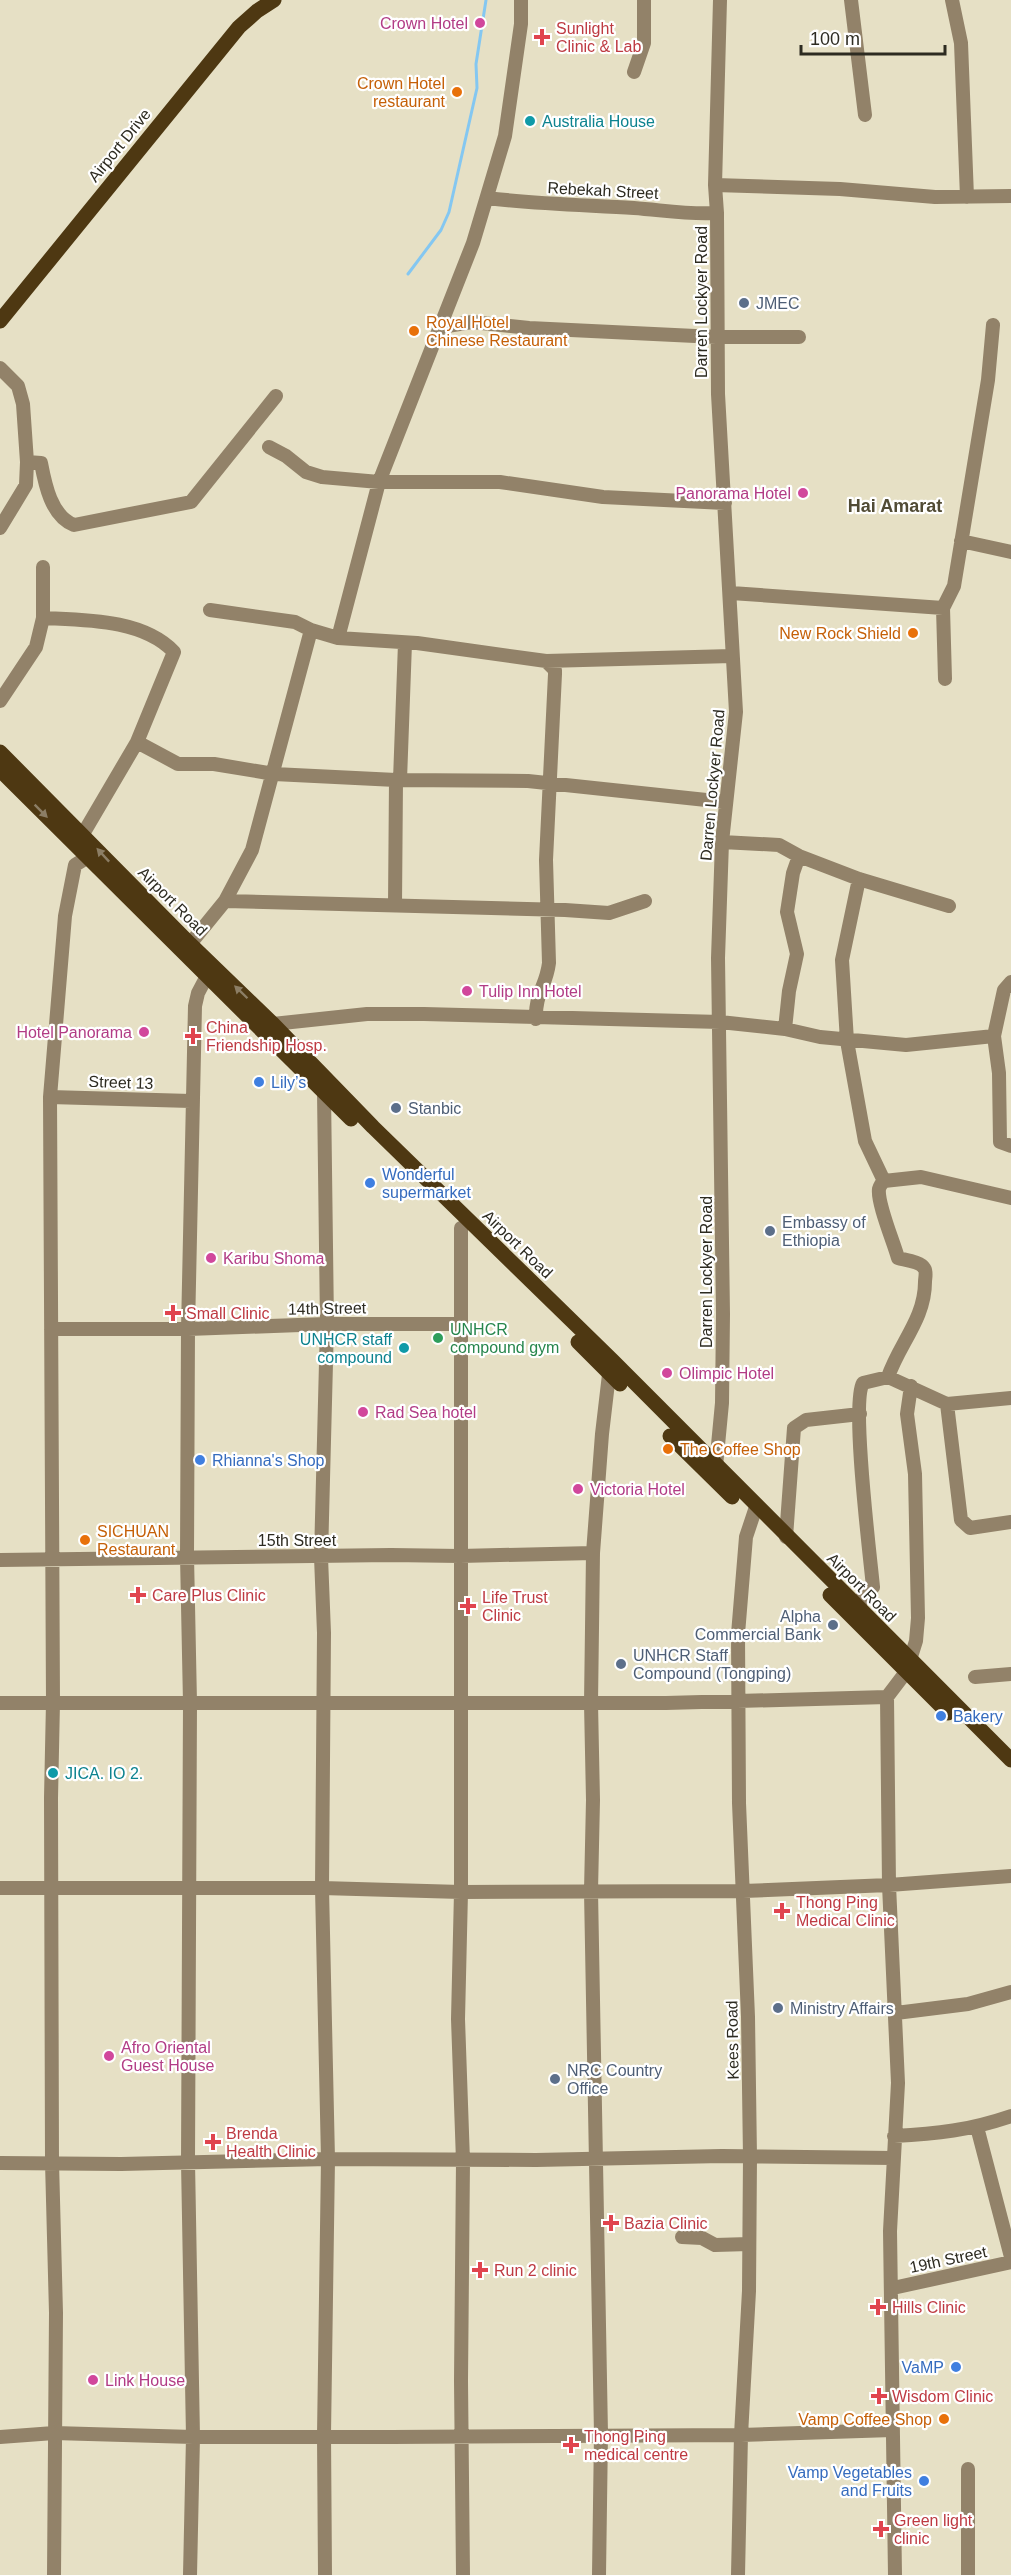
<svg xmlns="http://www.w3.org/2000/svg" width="1011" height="2575" viewBox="0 0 1011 2575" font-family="Arial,sans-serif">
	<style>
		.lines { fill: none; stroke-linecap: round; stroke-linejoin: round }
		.stream { stroke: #84c7f1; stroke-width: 3 }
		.minor { stroke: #928269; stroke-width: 14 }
		.major { stroke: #4e3812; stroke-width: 15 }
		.oneway { fill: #8c7e65 }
		.hotel-dot { fill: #d1479c; stroke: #fff; stroke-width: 2 }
		.health-dot { fill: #e0444e; stroke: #fff; stroke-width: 2 }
		.food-dot { fill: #e8710a; stroke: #fff; stroke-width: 2 }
		.culture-dot { fill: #0f9aa8; stroke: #fff; stroke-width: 2 }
		.service-dot { fill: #5c6f8a; stroke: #fff; stroke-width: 2 }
		.shop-dot { fill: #3f7fe0; stroke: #fff; stroke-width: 2 }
		.leisure-dot { fill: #2e9e5b; stroke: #fff; stroke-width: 2 }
		.labels { text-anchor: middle; stroke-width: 4.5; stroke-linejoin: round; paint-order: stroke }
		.hotel-label { font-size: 16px; fill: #b23c85; stroke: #fff; text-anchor: start }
		.health-label { font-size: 16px; fill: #be3a42; stroke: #fff; text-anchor: start }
		.food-label { font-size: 16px; fill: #c56008; stroke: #fff; text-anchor: end }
		.culture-label { font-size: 16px; fill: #0d838f; stroke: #fff; text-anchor: start }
		.street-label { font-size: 16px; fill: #2d2b21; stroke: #fff }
		.service-label { font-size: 16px; fill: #4e5e75; stroke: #fff; text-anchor: start }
		.shop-label { font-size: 16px; fill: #366cbe; stroke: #fff; text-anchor: start }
		.leisure-label { font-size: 16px; fill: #27864d; stroke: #fff; text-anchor: start }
		.neighbourhood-label { font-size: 18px; font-weight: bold; fill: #514b34; stroke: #fff }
	</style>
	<rect width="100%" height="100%" fill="#e6e0c5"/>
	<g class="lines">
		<path class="stream" d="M 408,274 L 441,230 L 449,212 L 477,88 L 476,64 L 486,0"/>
		<path class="minor" d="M 851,0 L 865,115
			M 952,0 L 961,43 L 967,197
			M 634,72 L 644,43 L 644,0
			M 715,185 L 840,189 L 935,197 L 1011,196
			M 487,198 C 536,204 585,205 634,208 C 662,210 689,215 717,213
			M 441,327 L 472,322 L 529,328 L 716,337 L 799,337
			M 0,368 L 18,386 L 23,404 L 27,462 L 26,485 L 0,528
			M 269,447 L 286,456 L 306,472 L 322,477 L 379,482 L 500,482 L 603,497 L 725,503
			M 27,462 L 41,463 C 45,484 51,516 74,525 L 191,502 L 276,396
			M 961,541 L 1011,552
			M 731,593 L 943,608
			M 210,610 L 295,622 L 311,630 L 338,638 L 417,643 L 546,661 L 555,670 L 555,674 L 546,860 L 549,963 C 546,987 535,993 536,1019
			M 43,618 C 84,620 143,619 174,652 L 137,742 L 83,834
			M 338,638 L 379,482 L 473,243 L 505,136 L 521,24 L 521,0
			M 546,661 L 732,656
			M 945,679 L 943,608 L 954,586 L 988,380 L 993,325
			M 0,701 L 36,647 L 43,618 L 43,567
			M 137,742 L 178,764 L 214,764 L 274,774 L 396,780 L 528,781 L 725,802
			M 400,780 L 405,643
			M 722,842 L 779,845 L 799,856 L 859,879 L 949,906
			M 859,879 L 842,960 L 847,1041 L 865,1141 L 884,1181
			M 225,901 L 565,910 L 609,913 L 645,901
			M 395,905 L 396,780
			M 190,944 L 225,901 L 252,850 L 311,630
			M 273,1024 L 367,1014 L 424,1014 L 720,1022 L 785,1029 L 820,1037 L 906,1045 L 994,1036 L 999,1073 L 1000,1142 L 1011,1146
			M 785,1029 L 789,991 L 797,954 L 787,912 L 793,873 L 799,856
			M 994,1036 L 1004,990 L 1011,982
			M 50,1097 L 191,1101
			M 461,1228 L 461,1892 L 458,2019 L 463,2161 L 461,2381 L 463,2575
			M 51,1329 L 188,1329 L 327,1324 L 460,1324
			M 888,1377 C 899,1344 925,1319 925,1282 C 925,1278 927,1271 924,1268 C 921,1262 905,1260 898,1258 C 894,1243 877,1203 879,1189 C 880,1185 881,1184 884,1181 L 921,1177 L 1011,1198
			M 947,1404 L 961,1520 L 970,1528 L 1011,1522
			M 716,1466 L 722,1403 L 723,1314 L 718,958 L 722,842 L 736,712 L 718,394 L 717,213 L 715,185 L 720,0
			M 786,1537 L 794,1428 L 806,1420 L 860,1414
			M 0,1560 L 391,1555 L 460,1556 L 593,1553
			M 858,1608 L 865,1591 L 873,1587 C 870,1555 851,1403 863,1383 L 888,1377 L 947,1404 L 1011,1398
			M 910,1660 L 916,1641 L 918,1618 L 915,1474 L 907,1414 L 911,1386
			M 975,1677 L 1011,1674
			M 0,1703 L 666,1703 L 887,1697
			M 0,1888 L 322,1888 L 461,1892 L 743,1891 L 889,1885 L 1011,1876
			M 896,2013 L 968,2004 L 1011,1992
			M 977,2127 L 1011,2257
			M 894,2136 C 937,2134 970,2130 1011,2116
			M 0,2163 L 121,2164 L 328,2159 L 536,2160 L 722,2156 L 893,2158
			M 682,2237 L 702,2238 L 715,2245 L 749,2244
			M 893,2288 L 1011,2262
			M 0,2437 L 54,2433 L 193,2437 L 392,2437 L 741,2435 L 892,2430
			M 54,2575 L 56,2313 L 52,2162 L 51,1798 L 53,1702 L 50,1097 L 65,916 L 75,865 L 88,857
			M 190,2575 L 193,2437 L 188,2162 L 190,1703 L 187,1556 L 188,1329 L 195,1006 L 198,993 L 207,976
			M 325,2575 L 324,2435 L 328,2159 L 322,1888 L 324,1633 L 321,1557 L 327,1324 L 324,1092 L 327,1087
			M 599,2575 L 601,2434 L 591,1891 L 593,1800 L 591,1703 L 593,1553 L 602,1434 L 610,1366
			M 738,2575 L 741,2435 L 749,2291 L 750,2157 L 748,2017 L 739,1803 L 738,1634 L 746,1537 L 756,1507
			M 895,2575 L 890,2231 L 898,2083 L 889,1885 L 887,1697 L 906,1672
			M 968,2575 L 968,2469"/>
		<path class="major" d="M 0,321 L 239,27 L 257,11 L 274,0
			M 0,752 L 190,944 L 273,1024 L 373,1127 L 612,1360 L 1011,1760
			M 0,770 L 351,1119
			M 578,1342 L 620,1384
			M 670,1436 L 732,1497
			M 830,1595 L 948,1713"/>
	</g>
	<defs><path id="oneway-solid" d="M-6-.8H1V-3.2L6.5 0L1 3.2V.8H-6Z" transform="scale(1.5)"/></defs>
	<g class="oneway">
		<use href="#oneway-solid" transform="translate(41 811) rotate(45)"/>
		<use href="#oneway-solid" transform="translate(103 855) rotate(-133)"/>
		<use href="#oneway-solid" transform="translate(241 992) rotate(-136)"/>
	</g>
	<g class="hotel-dot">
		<circle cx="480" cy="23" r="6"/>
		<circle cx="803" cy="493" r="6"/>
		<circle cx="467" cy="991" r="6"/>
		<circle cx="144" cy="1032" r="6"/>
		<circle cx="211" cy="1258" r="6"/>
		<circle cx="667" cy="1373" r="6"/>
		<circle cx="363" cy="1412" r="6"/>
		<circle cx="578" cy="1489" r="6"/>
		<circle cx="109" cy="2056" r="6"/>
		<circle cx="93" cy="2380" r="6"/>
	</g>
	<g class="health-dot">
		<path d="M539 28h6v6h6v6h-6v6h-6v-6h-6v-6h6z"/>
		<path d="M190 1027h6v6h6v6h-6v6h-6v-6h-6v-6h6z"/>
		<path d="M170 1304h6v6h6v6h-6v6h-6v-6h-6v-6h6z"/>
		<path d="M135 1586h6v6h6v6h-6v6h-6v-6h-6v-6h6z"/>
		<path d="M465 1597h6v6h6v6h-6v6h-6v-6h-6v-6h6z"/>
		<path d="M779 1902h6v6h6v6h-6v6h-6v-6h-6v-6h6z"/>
		<path d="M210 2133h6v6h6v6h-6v6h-6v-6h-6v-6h6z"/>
		<path d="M608 2214h6v6h6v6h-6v6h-6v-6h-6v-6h6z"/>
		<path d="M477 2261h6v6h6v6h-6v6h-6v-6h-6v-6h6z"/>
		<path d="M875 2298h6v6h6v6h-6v6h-6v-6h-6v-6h6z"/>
		<path d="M876 2387h6v6h6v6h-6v6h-6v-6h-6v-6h6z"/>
		<path d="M568 2436h6v6h6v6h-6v6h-6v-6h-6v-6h6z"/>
		<path d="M878 2520h6v6h6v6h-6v6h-6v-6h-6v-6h6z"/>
	</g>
	<g class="food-dot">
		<circle cx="457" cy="92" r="6"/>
		<circle cx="414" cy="331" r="6"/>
		<circle cx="913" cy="633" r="6"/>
		<circle cx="668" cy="1449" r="6"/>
		<circle cx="85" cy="1540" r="6"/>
		<circle cx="944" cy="2419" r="6"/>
	</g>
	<g class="culture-dot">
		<circle cx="530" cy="121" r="6"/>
		<circle cx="404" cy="1348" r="6"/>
		<circle cx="53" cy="1773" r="6"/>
	</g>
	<g class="service-dot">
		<circle cx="744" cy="303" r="6"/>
		<circle cx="396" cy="1108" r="6"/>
		<circle cx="770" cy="1231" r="6"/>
		<circle cx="833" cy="1625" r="6"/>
		<circle cx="621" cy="1664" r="6"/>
		<circle cx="778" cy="2008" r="6"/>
		<circle cx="555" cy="2079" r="6"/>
	</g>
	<g class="shop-dot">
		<circle cx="259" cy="1082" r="6"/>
		<circle cx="370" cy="1183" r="6"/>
		<circle cx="200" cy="1460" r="6"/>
		<circle cx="941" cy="1716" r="6"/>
		<circle cx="956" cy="2367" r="6"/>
		<circle cx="924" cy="2481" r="6"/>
	</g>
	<circle class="leisure-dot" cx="438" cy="1338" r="6"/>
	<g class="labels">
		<g class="hotel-label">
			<text x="468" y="29" text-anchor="end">Crown Hotel</text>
			<text x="791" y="499" text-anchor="end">Panorama Hotel</text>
			<text x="479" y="997">Tulip Inn Hotel</text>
			<text x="132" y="1038" text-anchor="end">Hotel Panorama</text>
			<text x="223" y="1264">Karibu Shoma</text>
			<text x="679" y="1379">Olimpic Hotel</text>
			<text x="375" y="1418">Rad Sea hotel</text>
			<text x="590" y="1495">Victoria Hotel</text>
			<text x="121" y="2053">Afro Oriental<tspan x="121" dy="18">Guest House</tspan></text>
			<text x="105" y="2386">Link House</text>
		</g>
		<g class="health-label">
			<text x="556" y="34">Sunlight<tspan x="556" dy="18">Clinic &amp; Lab</tspan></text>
			<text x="206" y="1033">China<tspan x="206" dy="18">Friendship Hosp.</tspan></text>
			<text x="186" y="1319">Small Clinic</text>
			<text x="152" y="1601">Care Plus Clinic</text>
			<text x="482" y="1603">Life Trust<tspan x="482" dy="18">Clinic</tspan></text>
			<text x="796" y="1908">Thong Ping<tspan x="796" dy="18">Medical Clinic</tspan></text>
			<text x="226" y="2139">Brenda<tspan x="226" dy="18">Health Clinic</tspan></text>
			<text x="624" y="2229">Bazia Clinic</text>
			<text x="494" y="2276">Run 2 clinic</text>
			<text x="892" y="2313">Hills Clinic</text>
			<text x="892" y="2402">Wisdom Clinic</text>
			<text x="584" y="2442">Thong Ping<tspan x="584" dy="18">medical centre</tspan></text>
			<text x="894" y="2526">Green light<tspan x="894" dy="18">clinic</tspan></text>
		</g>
		<g class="food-label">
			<text x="445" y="89">Crown Hotel<tspan x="445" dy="18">restaurant</tspan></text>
			<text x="426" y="328" text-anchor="start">Royal Hotel<tspan x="426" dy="18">Chinese Restaurant</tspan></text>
			<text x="901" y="639">New Rock Shield</text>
			<text x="680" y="1455" text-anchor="start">The Coffee Shop</text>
			<text x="97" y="1537" text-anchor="start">SICHUAN<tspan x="97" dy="18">Restaurant</tspan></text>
			<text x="932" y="2425">Vamp Coffee Shop</text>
		</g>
		<g class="culture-label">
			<text x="542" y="127">Australia House</text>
			<text x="392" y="1345" text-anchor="end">UNHCR staff<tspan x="392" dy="18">compound</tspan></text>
			<text x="65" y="1779">JICA. IO 2.</text>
		</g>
		<g class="street-label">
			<text transform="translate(119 145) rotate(-51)" y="6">Airport Drive</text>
			<text transform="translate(603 190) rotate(3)" y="6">Rebekah Street</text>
			<text transform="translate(701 302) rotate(-90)" y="6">Darren Lockyer Road</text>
			<text transform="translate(712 785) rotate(-85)" y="6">Darren Lockyer Road</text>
			<text transform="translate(173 901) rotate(45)" y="6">Airport Road</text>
			<text transform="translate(121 1082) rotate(2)" y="6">Street 13</text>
			<text transform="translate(518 1244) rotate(44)" y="6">Airport Road</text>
			<text transform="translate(706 1272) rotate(-90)" y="6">Darren Lockyer Road</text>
			<text transform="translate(327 1308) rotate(-1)" y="6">14th Street</text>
			<text x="297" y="1546">15th Street</text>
			<text transform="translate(862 1587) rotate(45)" y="6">Airport Road</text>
			<text transform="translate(732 2040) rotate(-91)" y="6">Kees Road</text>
			<text transform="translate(948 2259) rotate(-12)" y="6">19th Street</text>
		</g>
		<g class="service-label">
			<text x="756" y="309">JMEC</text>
			<text x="408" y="1114">Stanbic</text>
			<text x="782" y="1228">Embassy of<tspan x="782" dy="18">Ethiopia</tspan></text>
			<text x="821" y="1622" text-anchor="end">Alpha<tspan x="821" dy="18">Commercial Bank</tspan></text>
			<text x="633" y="1661">UNHCR Staff<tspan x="633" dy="18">Compound (Tongping)</tspan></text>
			<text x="790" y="2014">Ministry Affairs</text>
			<text x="567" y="2076">NRC Country<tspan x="567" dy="18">Office</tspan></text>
		</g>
		<g class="shop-label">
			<text x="271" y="1088">Lily’s</text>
			<text x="382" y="1180">Wonderful<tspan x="382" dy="18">supermarket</tspan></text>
			<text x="212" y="1466">Rhianna's Shop</text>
			<text x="953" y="1722">Bakery</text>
			<text x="944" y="2373" text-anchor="end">VaMP</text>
			<text x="912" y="2478" text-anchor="end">Vamp Vegetables<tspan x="912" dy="18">and Fruits</tspan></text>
		</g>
		<g class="leisure-label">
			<text x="450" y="1335">UNHCR<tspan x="450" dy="18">compound gym</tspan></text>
		</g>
		<g class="neighbourhood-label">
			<text x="895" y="512">Hai Amarat</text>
		</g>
	</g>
	<path d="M801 45v9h144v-9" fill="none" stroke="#2d2b21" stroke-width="3"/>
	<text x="810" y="45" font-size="18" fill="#2d2b21" stroke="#ffffff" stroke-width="4.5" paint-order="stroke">100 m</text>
</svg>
